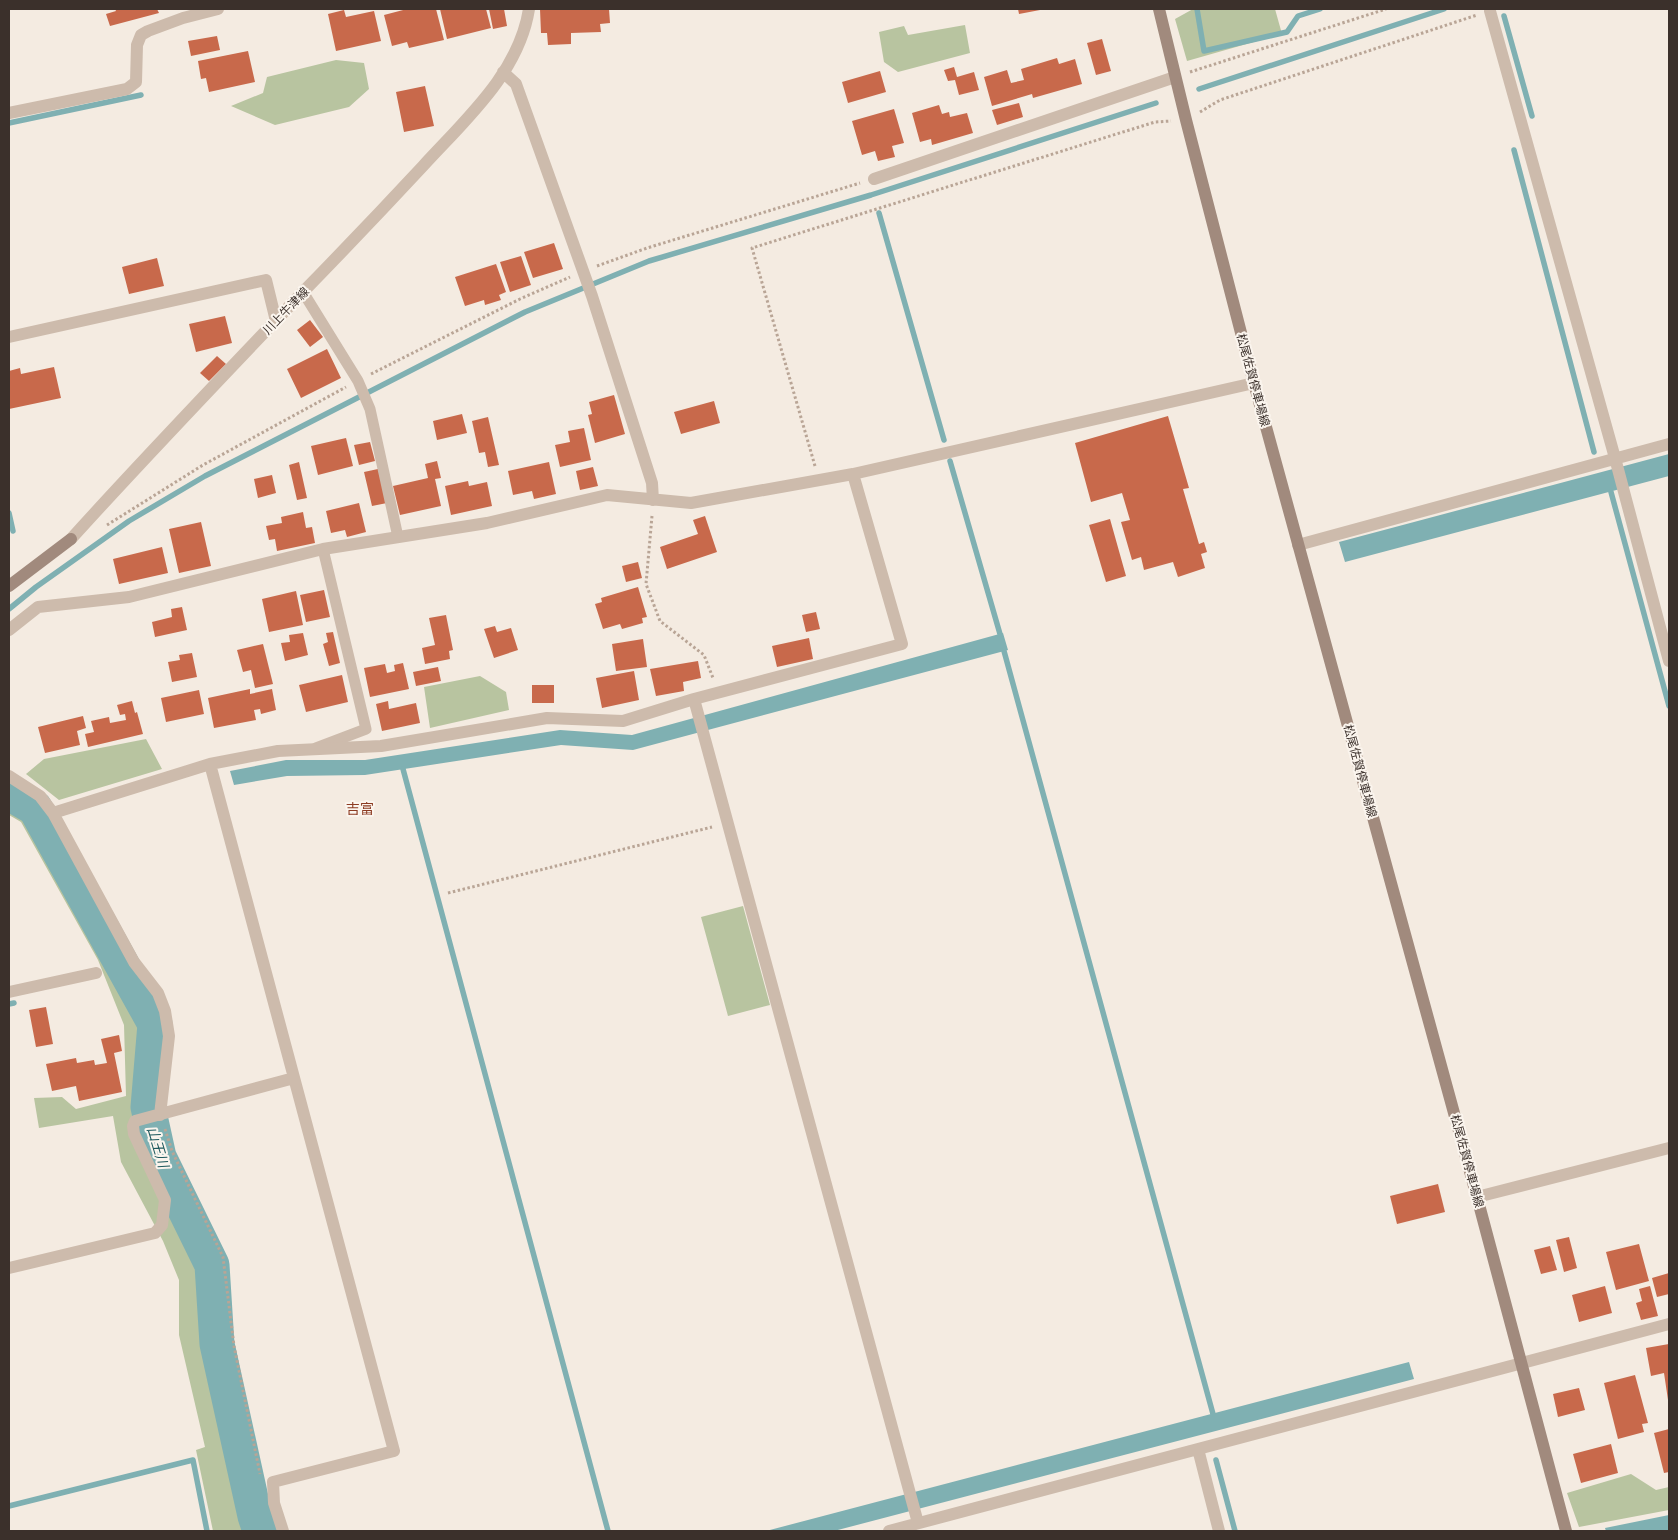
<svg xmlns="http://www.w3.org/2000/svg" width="1678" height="1540" viewBox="0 0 1678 1540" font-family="'PT Sans Narrow','Noto Sans JP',sans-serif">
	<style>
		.green { fill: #b8c4a0 }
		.water { fill: #7fb0b2 }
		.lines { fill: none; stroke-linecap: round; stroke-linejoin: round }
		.stream { stroke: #7fb0b2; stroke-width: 5.5 }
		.river { stroke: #7fb0b2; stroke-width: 35 }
		.building { fill: #c8694b }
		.path { stroke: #b9a596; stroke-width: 3; stroke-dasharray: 2.5 2.5; stroke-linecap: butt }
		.service { stroke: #cdbbac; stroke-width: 11 }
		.minor { stroke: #cdbbac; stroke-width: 12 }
		.secondary { stroke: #a18a7d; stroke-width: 12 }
		.labels { text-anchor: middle; stroke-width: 4; stroke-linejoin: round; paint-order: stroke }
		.street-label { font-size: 12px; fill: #3b302b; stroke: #fbf5ee }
		.neighbourhood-label { font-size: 14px; fill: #8c3b22; stroke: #fbf5ee }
		.water-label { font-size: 14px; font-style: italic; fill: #1f5a5e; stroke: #fbf5ee }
	</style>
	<rect width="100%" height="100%" fill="#f4ebe1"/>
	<path class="green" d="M 1193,9 L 1275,9 L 1282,34 L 1187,61 L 1175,19 Z
		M 965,25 L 970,53 L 898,72 L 884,62 L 879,32 L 904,26 L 908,35 Z
		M 336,60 L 364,63 L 369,89 L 349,107 L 275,125 L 231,106 L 263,93 L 267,77 Z
		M 480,676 L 506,692 L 509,710 L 430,728 L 424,687 Z
		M 146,739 L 162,769 L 59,800 L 26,774 L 44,759 Z
		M 9,802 L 29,813 L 149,1024 L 141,1098 L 142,1135 L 205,1271 L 210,1344 L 251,1531 L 213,1531 L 196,1450 L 205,1447 L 179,1335 L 179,1280 L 163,1241 L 121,1162 L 113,1116 L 39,1128 L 34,1098 L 62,1097 L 76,1109 L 126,1096 L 124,1025 L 98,960 L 21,822 L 9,815 Z
		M 743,906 L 770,1005 L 728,1016 L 701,917 Z
		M 1631,1474 L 1656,1490 L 1669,1487 L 1669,1510 L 1579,1527 L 1567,1493 Z"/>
	<path class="water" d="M 1669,454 L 1669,476 L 1345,562 L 1339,542 Z
		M 1003,633 L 1008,650 L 633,750 L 561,745 L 365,775 L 287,776 L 234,785 L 230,771 L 286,760 L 365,760 L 560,730 L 632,735 Z
		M 1409,1362 L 1414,1379 L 834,1531 L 766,1531 Z
		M 1669,1515 L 1669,1531 L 1606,1531 L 1605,1528 Z"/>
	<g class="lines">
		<path class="stream" d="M 1197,9 L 1204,51 L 1287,32 L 1298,16 L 1320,9
			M 1504,16 L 1532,116
			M 1199,89 L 1444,9
			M 9,123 L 141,95
			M 1514,150 L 1594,452
			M 879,213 L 944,440
			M 950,461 L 1000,634
			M 1611,492 L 1669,706
			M 9,513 L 13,531
			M 9,609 L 36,587 L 129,521 L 205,476 L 525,312 L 649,261 L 871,195 L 1156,103
			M 1004,651 L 1213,1414
			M 403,769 L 608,1531
			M 9,1004 L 14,1003
			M 1216,1460 L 1235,1531
			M 9,1506 L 193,1460 L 207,1531"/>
		<path class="river" d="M 9,793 L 35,808 L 155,1024 L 148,1107 L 159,1157 L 212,1265 L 217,1344 L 255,1516 L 260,1531"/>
	</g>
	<path class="building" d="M 115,9 L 157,9 L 159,13 L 110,26 L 106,14 L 116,11 Z
		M 407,9 L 436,9 L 444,40 L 409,48 L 407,42 L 392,46 L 384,15 Z
		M 440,9 L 486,9 L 491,28 L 447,39 Z
		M 489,9 L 504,9 L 507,26 L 493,29 Z
		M 540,9 L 609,9 L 610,23 L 600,24 L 601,32 L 571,33 L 571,44 L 548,45 L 547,33 L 541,33 Z
		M 1018,9 L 1040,9 L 1040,10 L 1019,14 Z
		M 344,10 L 346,17 L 374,11 L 381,41 L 336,51 L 328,14 Z
		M 217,36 L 220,50 L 191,56 L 188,41 Z
		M 1102,39 L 1111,71 L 1096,75 L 1087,43 Z
		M 248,51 L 255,82 L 209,92 L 206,78 L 201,79 L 198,61 Z
		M 1057,58 L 1059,64 L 1075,59 L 1082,84 L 1033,98 L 1032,94 L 992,106 L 984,77 L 1007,70 L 1011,83 L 1024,80 L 1021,69 Z
		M 954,67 L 957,77 L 974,72 L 979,90 L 959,95 L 955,80 L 948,81 L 944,70 Z
		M 880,71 L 886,92 L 848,103 L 842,82 Z
		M 425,86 L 434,126 L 404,132 L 396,92 Z
		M 1019,103 L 1023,117 L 997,125 L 992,110 Z
		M 939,105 L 942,114 L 949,112 L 950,117 L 967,113 L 973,133 L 932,145 L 931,139 L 920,142 L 912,113 Z
		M 894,109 L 904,143 L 892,146 L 895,157 L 878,161 L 875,151 L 862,155 L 852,121 Z
		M 554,243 L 563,269 L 533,278 L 524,252 Z
		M 521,256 L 531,285 L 510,292 L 500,262 Z
		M 157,258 L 164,286 L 129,294 L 122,267 Z
		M 496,264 L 506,292 L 499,295 L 501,300 L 485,305 L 484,300 L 465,306 L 455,277 Z
		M 225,316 L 232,343 L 196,352 L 189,324 Z
		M 310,320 L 323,337 L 310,347 L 297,330 Z
		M 327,349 L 341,378 L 301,398 L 287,369 Z
		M 217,356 L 226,364 L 209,381 L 200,373 Z
		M 54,367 L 61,398 L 9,409 L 9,371 L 20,368 L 21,374 Z
		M 614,395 L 625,434 L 595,443 L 588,415 L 592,414 L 589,402 Z
		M 714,401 L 720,423 L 681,434 L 674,412 Z
		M 462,414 L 467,433 L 437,440 L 433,421 Z
		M 1168,416 L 1189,488 L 1183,489 L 1199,544 L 1204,542 L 1207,552 L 1201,554 L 1205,568 L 1178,577 L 1173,562 L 1144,570 L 1141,557 L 1132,560 L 1121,522 L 1130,520 L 1122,493 L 1091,502 L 1075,443 Z
		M 488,417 L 499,465 L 488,467 L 485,452 L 479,453 L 472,421 Z
		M 584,428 L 591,460 L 560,467 L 555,445 L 570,442 L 568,431 Z
		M 346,438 L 353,466 L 318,475 L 311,446 Z
		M 370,442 L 375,461 L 359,465 L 354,445 Z
		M 437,461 L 441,478 L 435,479 L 441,506 L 400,515 L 393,486 L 428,478 L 425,464 Z
		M 299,462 L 307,498 L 297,500 L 289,465 Z
		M 549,462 L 556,494 L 534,499 L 532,491 L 513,495 L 508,471 Z
		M 593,467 L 598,486 L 580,490 L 576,471 Z
		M 378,469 L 387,503 L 372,506 L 364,472 Z
		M 272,475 L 276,493 L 258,498 L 254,479 Z
		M 468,481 L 469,486 L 487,482 L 492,506 L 451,515 L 445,486 Z
		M 359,503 L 366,532 L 347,537 L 345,530 L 331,533 L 326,511 Z
		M 303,512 L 306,528 L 312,527 L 315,543 L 277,551 L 275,539 L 269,540 L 266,526 L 282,523 L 281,517 Z
		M 705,516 L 717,552 L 667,569 L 660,547 L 698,534 L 693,520 Z
		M 1110,519 L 1126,576 L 1106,582 L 1089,525 Z
		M 201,522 L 211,566 L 179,573 L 169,529 Z
		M 162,547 L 168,573 L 119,584 L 113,559 Z
		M 638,562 L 642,578 L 626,582 L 622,566 Z
		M 638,587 L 647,617 L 642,618 L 643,623 L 622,629 L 620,624 L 603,629 L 595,604 L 602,602 L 601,598 Z
		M 324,590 L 330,617 L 306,622 L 300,595 Z
		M 296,591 L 303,625 L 269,632 L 262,599 Z
		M 182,607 L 187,630 L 155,637 L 152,622 L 172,617 L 171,609 Z
		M 816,612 L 820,629 L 806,632 L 802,615 Z
		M 446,615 L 453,650 L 449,651 L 450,659 L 425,664 L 422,648 L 435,645 L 429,618 Z
		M 495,626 L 497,632 L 511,628 L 518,650 L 494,658 L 484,629 Z
		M 333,632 L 340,663 L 329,666 L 323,644 L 328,642 L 326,633 Z
		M 303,633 L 308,655 L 285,661 L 281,643 L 290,642 L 289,635 Z
		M 809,638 L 813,659 L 777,667 L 772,646 Z
		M 643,639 L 647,667 L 616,671 L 612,644 Z
		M 263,644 L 273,684 L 255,688 L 251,670 L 243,672 L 237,650 Z
		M 192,653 L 197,677 L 172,682 L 168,662 L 180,660 L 179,655 Z
		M 698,661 L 701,678 L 683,682 L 684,691 L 656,696 L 650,669 Z
		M 403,663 L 409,689 L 370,697 L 364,668 L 385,664 L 387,673 L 395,671 L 394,665 Z
		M 438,667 L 441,681 L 416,686 L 413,672 Z
		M 634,671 L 639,700 L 602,708 L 596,678 Z
		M 342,675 L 348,702 L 306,712 L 299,685 Z
		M 532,685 L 554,685 L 554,703 L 532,703 Z
		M 250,689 L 250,694 L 272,689 L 276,710 L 261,714 L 260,709 L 254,710 L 256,720 L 214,728 L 208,698 Z
		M 199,690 L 204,714 L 166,722 L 161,698 Z
		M 132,701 L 135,713 L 137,712 L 143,734 L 88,747 L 85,734 L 94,732 L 91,721 L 109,717 L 110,723 L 126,720 L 125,714 L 120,715 L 117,705 Z
		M 388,701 L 389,709 L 416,703 L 420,723 L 382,731 L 376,704 Z
		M 83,716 L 86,728 L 77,731 L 80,745 L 45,753 L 38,727 Z
		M 46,1007 L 53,1044 L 36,1047 L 29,1010 Z
		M 119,1035 L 122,1051 L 114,1053 L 122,1092 L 79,1101 L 76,1086 L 52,1091 L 46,1064 L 76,1058 L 77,1063 L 94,1060 L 95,1065 L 107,1063 L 101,1039 Z
		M 1438,1184 L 1445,1212 L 1397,1224 L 1390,1196 Z
		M 1569,1237 L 1577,1268 L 1564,1272 L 1556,1240 Z
		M 1639,1244 L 1649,1281 L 1616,1290 L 1606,1252 Z
		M 1550,1246 L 1557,1270 L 1541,1274 L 1534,1250 Z
		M 1669,1273 L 1669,1294 L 1657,1297 L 1652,1278 Z
		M 1605,1286 L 1612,1313 L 1579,1322 L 1572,1295 Z
		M 1650,1286 L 1658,1316 L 1641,1320 L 1636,1303 L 1642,1301 L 1639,1289 Z
		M 1669,1344 L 1669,1400 L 1668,1400 L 1664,1373 L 1651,1376 L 1646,1348 Z
		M 1635,1375 L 1648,1423 L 1642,1424 L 1644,1432 L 1618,1439 L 1604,1383 Z
		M 1579,1388 L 1585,1410 L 1558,1417 L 1553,1394 Z
		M 1669,1429 L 1669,1472 L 1664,1473 L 1654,1433 Z
		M 1611,1444 L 1618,1473 L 1581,1483 L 1573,1454 Z"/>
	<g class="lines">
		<path class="path" d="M 1190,72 L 1386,9
			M 1200,112 L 1220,100 L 1477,15
			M 597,266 L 647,248 L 860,183
			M 371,374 L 520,299 L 570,277
			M 815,466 L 752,248 L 1155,122 L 1171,121
			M 652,516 L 646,584 L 660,621 L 704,655 L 713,678
			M 107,525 L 203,465 L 346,387
			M 448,893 L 712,827
			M 165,1129 L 172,1151 L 223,1257 L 234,1346 L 260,1474"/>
		<path class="service" d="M 303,292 L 358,381 L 370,409 L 398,537
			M 316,748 L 366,729 L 323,549"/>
		<path class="minor" d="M 1490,11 L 1615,458 L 1669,661
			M 503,72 L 516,84 L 592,296 L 652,483 L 653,500
			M 9,113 L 127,89 L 136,82 L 137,45 L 141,35 L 148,31 L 183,18 L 218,9
			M 874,179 L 1175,77
			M 9,337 L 266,280 L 276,321
			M 71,539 C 146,456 224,375 301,294 C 342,252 383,209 423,166 C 465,120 519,73 529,9
			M 1298,545 L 1669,444
			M 9,630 L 38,607 L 129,597 L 323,549 L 487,523 L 607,495 L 691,503 L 853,474 L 1254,383
			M 694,699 L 918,1523
			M 210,764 L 394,1451 L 273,1482 L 274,1503 L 283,1531
			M 9,776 L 40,796 L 53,813 L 210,764 L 278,751 L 381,746 L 547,718 L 623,721 L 694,699 L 902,644 L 853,474
			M 53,813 L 134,962 L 158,993 L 165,1011 L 169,1036 L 160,1115
			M 9,992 L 96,973
			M 1477,1197 L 1669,1148
			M 9,1268 L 155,1233 L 162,1225 L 165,1200 L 134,1134 L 133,1126 L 135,1121 L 294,1078
			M 1198,1449 L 1219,1531
			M 889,1531 L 1669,1324"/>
		<path class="secondary" d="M 1159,9 L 1186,120 L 1254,383 L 1477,1197 L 1566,1531
			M 9,586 L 71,539"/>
	</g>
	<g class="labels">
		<g class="street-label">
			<text transform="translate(286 311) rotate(-46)" y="4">川上牛津線</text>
			<text transform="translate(1253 380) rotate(75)" y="4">松尾佐賀停車場線</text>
			<text transform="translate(1360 771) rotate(75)" y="4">松尾佐賀停車場線</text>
			<text transform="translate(1467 1161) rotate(75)" y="4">松尾佐賀停車場線</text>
		</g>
		<g class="neighbourhood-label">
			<text x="360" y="814">吉富</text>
		</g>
		<g class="water-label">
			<text transform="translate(158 1147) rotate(73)" y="5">山王川</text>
		</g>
	</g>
	<rect width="1678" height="1540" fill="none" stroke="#3b302b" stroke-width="20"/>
</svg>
